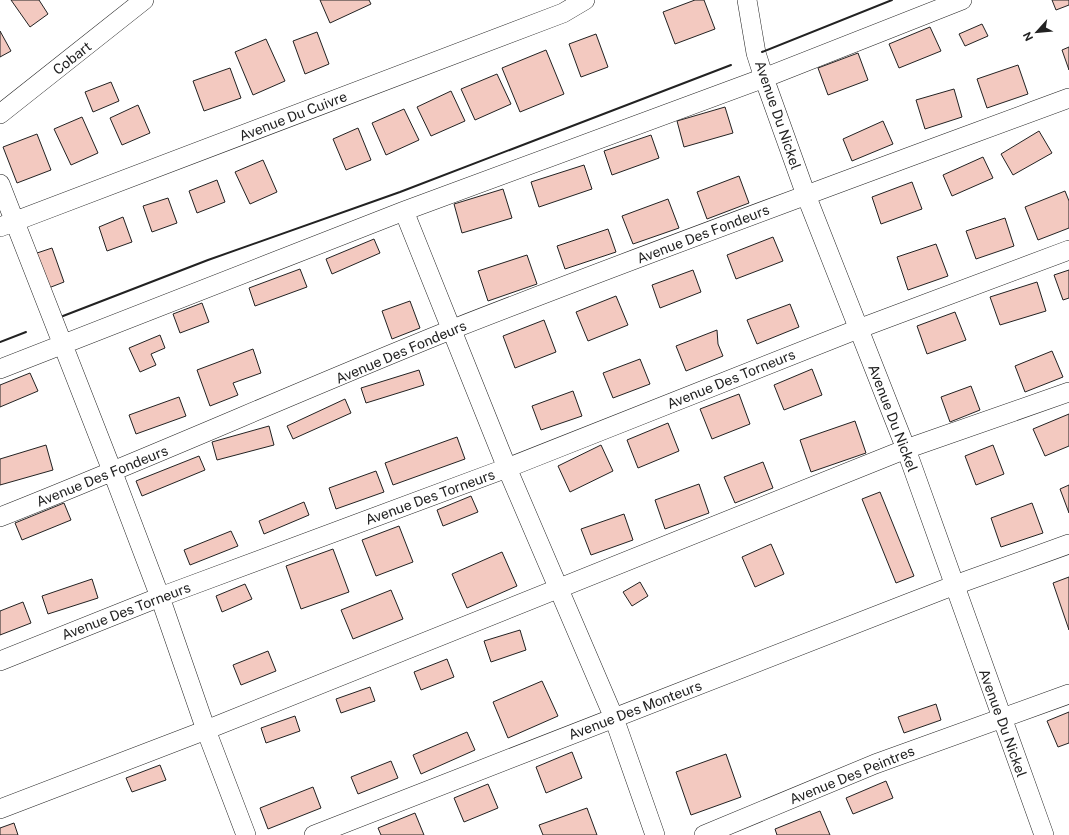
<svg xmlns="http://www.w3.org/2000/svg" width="1069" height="835" viewBox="0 0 1069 835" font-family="'Public Sans',sans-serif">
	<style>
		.building { fill: #f3c9c0; stroke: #222 }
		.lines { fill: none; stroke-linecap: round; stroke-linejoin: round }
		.minor-casing { stroke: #222; stroke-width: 20 }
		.minor { stroke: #fff; stroke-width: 19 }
		.wall { stroke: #222; stroke-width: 2 }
		.labels { text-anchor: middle; stroke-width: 3; stroke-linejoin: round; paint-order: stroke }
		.street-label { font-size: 14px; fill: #222; stroke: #fff }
	</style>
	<rect width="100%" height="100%" fill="#fff"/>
	<path class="building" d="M 11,0 L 39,0 L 48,14 L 30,27 Z
		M 320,0 L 369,0 L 371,4 L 330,23 Z
		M 695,0 L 704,0 L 715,29 L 675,44 L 663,12 Z
		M 1052,0 L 1069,0 L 1069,5 L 1056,10 Z
		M 982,24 L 988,36 L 965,46 L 959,34 Z
		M 930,27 L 941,51 L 899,68 L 889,44 Z
		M 0,31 L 11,51 L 0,57 Z
		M 317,32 L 329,64 L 305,74 L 293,41 Z
		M 596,34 L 608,67 L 581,77 L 569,44 Z
		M 266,39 L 285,81 L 253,95 L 235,52 Z
		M 1069,47 L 1069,70 L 1062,50 Z
		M 546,50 L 564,94 L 520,112 L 502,68 Z
		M 858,53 L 868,80 L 828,95 L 818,68 Z
		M 1018,65 L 1028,94 L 987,108 L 977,79 Z
		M 230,68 L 241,98 L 204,111 L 193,81 Z
		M 497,74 L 511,104 L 475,120 L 461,89 Z
		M 111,82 L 119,101 L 93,112 L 85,92 Z
		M 954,89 L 962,117 L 925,129 L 916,100 Z
		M 451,91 L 465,121 L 431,136 L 417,107 Z
		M 138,105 L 150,133 L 122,145 L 110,118 Z
		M 725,107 L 733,133 L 684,147 L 677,121 Z
		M 404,109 L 419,140 L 386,155 L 372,123 Z
		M 82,117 L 98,153 L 71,165 L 54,129 Z
		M 883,121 L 893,144 L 852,161 L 843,139 Z
		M 358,128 L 371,160 L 346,170 L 333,139 Z
		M 1039,131 L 1052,153 L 1013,175 L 1001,154 Z
		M 37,134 L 51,170 L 17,183 L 3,147 Z
		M 651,135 L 659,158 L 612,175 L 604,151 Z
		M 983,157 L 993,178 L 952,196 L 943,175 Z
		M 263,160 L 277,192 L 250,204 L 235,172 Z
		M 584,165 L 592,189 L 539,207 L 531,182 Z
		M 739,176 L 749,203 L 707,219 L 697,192 Z
		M 217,180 L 225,202 L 197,213 L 189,191 Z
		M 912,182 L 922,209 L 881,224 L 872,197 Z
		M 503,189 L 512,218 L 462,233 L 454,204 Z
		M 1065,191 L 1069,201 L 1069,228 L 1038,240 L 1025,207 Z
		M 168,198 L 177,223 L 152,232 L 143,206 Z
		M 668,199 L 679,228 L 633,244 L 622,216 Z
		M 123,217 L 132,242 L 107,251 L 99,227 Z
		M 1005,218 L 1014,246 L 976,259 L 966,231 Z
		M 608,229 L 616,252 L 565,269 L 557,246 Z
		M 773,237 L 783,261 L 736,279 L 727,255 Z
		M 374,239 L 380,253 L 332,274 L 326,259 Z
		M 936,244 L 948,276 L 908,290 L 897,257 Z
		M 52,248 L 64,282 L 46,289 L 34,254 Z
		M 527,255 L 537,284 L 488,301 L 478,271 Z
		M 300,269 L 307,287 L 255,306 L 249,288 Z
		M 693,270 L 701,292 L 660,308 L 652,285 Z
		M 1069,270 L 1069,298 L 1063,300 L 1054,275 Z
		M 1037,282 L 1046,311 L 1000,325 L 990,297 Z
		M 616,296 L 628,325 L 588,341 L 576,312 Z
		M 410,301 L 420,328 L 392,339 L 382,311 Z
		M 202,303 L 209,322 L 180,333 L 173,314 Z
		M 790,304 L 799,327 L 757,344 L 747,320 Z
		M 955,312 L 966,340 L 927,354 L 917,326 Z
		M 544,320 L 556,352 L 515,368 L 503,336 Z
		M 717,330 L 718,344 L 723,356 L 686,371 L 676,346 Z
		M 160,335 L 165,348 L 151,354 L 156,365 L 140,372 L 129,348 Z
		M 253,349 L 261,373 L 233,383 L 238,395 L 210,406 L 197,370 Z
		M 1052,351 L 1063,377 L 1025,392 L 1015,366 Z
		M 640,359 L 650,384 L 613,398 L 603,373 Z
		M 812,369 L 822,395 L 784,410 L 774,385 Z
		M 419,370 L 424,385 L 366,403 L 361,388 Z
		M 30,373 L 38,391 L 0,407 L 0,385 Z
		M 971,386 L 980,410 L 950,422 L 941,397 Z
		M 573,391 L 582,416 L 541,430 L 532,406 Z
		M 739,394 L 750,424 L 712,439 L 700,409 Z
		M 179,397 L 186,416 L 136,434 L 129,415 Z
		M 345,399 L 351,413 L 293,439 L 287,426 Z
		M 1069,414 L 1069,446 L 1045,456 L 1033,429 Z
		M 855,421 L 866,453 L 811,472 L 800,440 Z
		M 668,423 L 679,451 L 638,468 L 627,440 Z
		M 269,426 L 274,445 L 217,460 L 212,442 Z
		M 457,437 L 465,459 L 393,485 L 385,463 Z
		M 46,445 L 53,470 L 0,485 L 0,459 Z
		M 601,445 L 613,471 L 570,492 L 558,466 Z
		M 993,445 L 1004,474 L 976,485 L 965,456 Z
		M 199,456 L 205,470 L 142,496 L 136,481 Z
		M 763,462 L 773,488 L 735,503 L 724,477 Z
		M 376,471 L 384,492 L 336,509 L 329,488 Z
		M 699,484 L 709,513 L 665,529 L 655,500 Z
		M 1069,485 L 1069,513 L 1060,489 Z
		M 880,492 L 914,576 L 896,583 L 862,499 Z
		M 471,496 L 478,512 L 443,526 L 437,510 Z
		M 304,502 L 309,515 L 264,534 L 259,521 Z
		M 64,503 L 71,520 L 22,540 L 15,523 Z
		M 1032,503 L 1043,533 L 1001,547 L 991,518 Z
		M 624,514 L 633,540 L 591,555 L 581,529 Z
		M 399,526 L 413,562 L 376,576 L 362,540 Z
		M 231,531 L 238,546 L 190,565 L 184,550 Z
		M 771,544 L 784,574 L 755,587 L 742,557 Z
		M 333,549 L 349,592 L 301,609 L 286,566 Z
		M 502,552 L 517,586 L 467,608 L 452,574 Z
		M 1069,577 L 1069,630 L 1053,583 Z
		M 92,579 L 98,598 L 48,614 L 42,596 Z
		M 640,582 L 648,596 L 632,606 L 623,592 Z
		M 245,584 L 252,599 L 222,612 L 216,596 Z
		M 391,590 L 403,619 L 353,639 L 341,610 Z
		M 23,602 L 31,623 L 0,635 L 0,611 Z
		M 520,630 L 526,650 L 491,662 L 484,641 Z
		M 268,651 L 276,671 L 241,685 L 233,665 Z
		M 447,659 L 454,677 L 421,690 L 414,672 Z
		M 542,681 L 558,716 L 508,738 L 493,702 Z
		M 370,687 L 375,701 L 341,713 L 336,699 Z
		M 936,704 L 941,720 L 904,733 L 898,717 Z
		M 1069,712 L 1069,743 L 1058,747 L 1047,721 Z
		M 295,716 L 300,731 L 266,743 L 261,728 Z
		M 467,732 L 475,750 L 421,774 L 413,755 Z
		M 572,752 L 582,778 L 546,793 L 536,767 Z
		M 726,754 L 741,797 L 691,815 L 676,772 Z
		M 391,761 L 398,778 L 358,794 L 351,777 Z
		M 160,765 L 166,780 L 132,792 L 126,778 Z
		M 886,781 L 893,798 L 853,814 L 846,798 Z
		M 488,784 L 498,808 L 464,822 L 454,798 Z
		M 313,787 L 321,808 L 268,829 L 260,808 Z
		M 587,808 L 597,835 L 543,835 L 539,825 Z
		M 820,811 L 830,835 L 777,835 L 775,829 Z
		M 415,813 L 424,835 L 381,835 L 378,828 Z
		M 14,823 L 18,835 L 0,835 L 0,828 Z"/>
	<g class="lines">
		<defs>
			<path id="minor" d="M 747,0 L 756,53 L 764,78 L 806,195 L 906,449 L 1044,835
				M 0,114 L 144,0
				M 0,184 L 113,473 L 160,597 L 206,730 L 246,835
				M 404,211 L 507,468 L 614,718 L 655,835
				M 0,227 L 563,13 L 585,0
				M 0,369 L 404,211 L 764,78 L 962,0
				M 0,517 C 152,457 301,390 453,329 C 657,249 863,174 1069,98
				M 0,661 L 160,597 L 507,468 L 858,329 L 1069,250
				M 0,809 L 206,730 L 906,449 L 1069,392
				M 314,835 L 955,585 L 1069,544
				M 704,835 L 875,764 L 1069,694"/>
		</defs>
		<use href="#minor" class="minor-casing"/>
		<use href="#minor" class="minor"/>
		<path class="wall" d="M 762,52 L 892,0
			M 63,316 L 208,260 L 400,192 L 731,65
			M 0,342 L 26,332"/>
	</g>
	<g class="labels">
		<g class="street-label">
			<text transform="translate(72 58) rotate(-38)" y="5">Cobart</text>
			<text transform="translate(778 115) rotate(71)" y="5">Avenue Du Nickel</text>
			<text transform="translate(293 116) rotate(-21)" y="5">Avenue Du Cuivre</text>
			<text transform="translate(703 234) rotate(-21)" y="5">Avenue Des Fondeurs</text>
			<text transform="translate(401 352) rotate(-23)" y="5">Avenue Des Fondeurs</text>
			<text transform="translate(731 379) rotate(-22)" y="5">Avenue Des Torneurs</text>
			<text transform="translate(893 418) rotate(69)" y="5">Avenue Du Nickel</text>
			<text transform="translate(102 476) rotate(-22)" y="5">Avenue Des Fondeurs</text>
			<text transform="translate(430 497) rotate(-20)" y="5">Avenue Des Torneurs</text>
			<text transform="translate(126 611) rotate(-21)" y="5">Avenue Des Torneurs</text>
			<text transform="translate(635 710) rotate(-21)" y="5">Avenue Des Monteurs</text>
			<text transform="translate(1003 723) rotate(70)" y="5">Avenue Du Nickel</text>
			<text transform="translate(852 775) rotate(-22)" y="5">Avenue Des Peintres</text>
		</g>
	</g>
	<g transform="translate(1037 32) rotate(243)" stroke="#ffffff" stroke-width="3" paint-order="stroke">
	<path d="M0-3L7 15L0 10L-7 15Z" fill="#222222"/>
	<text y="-6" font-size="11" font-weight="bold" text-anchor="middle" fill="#222222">N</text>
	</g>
</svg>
